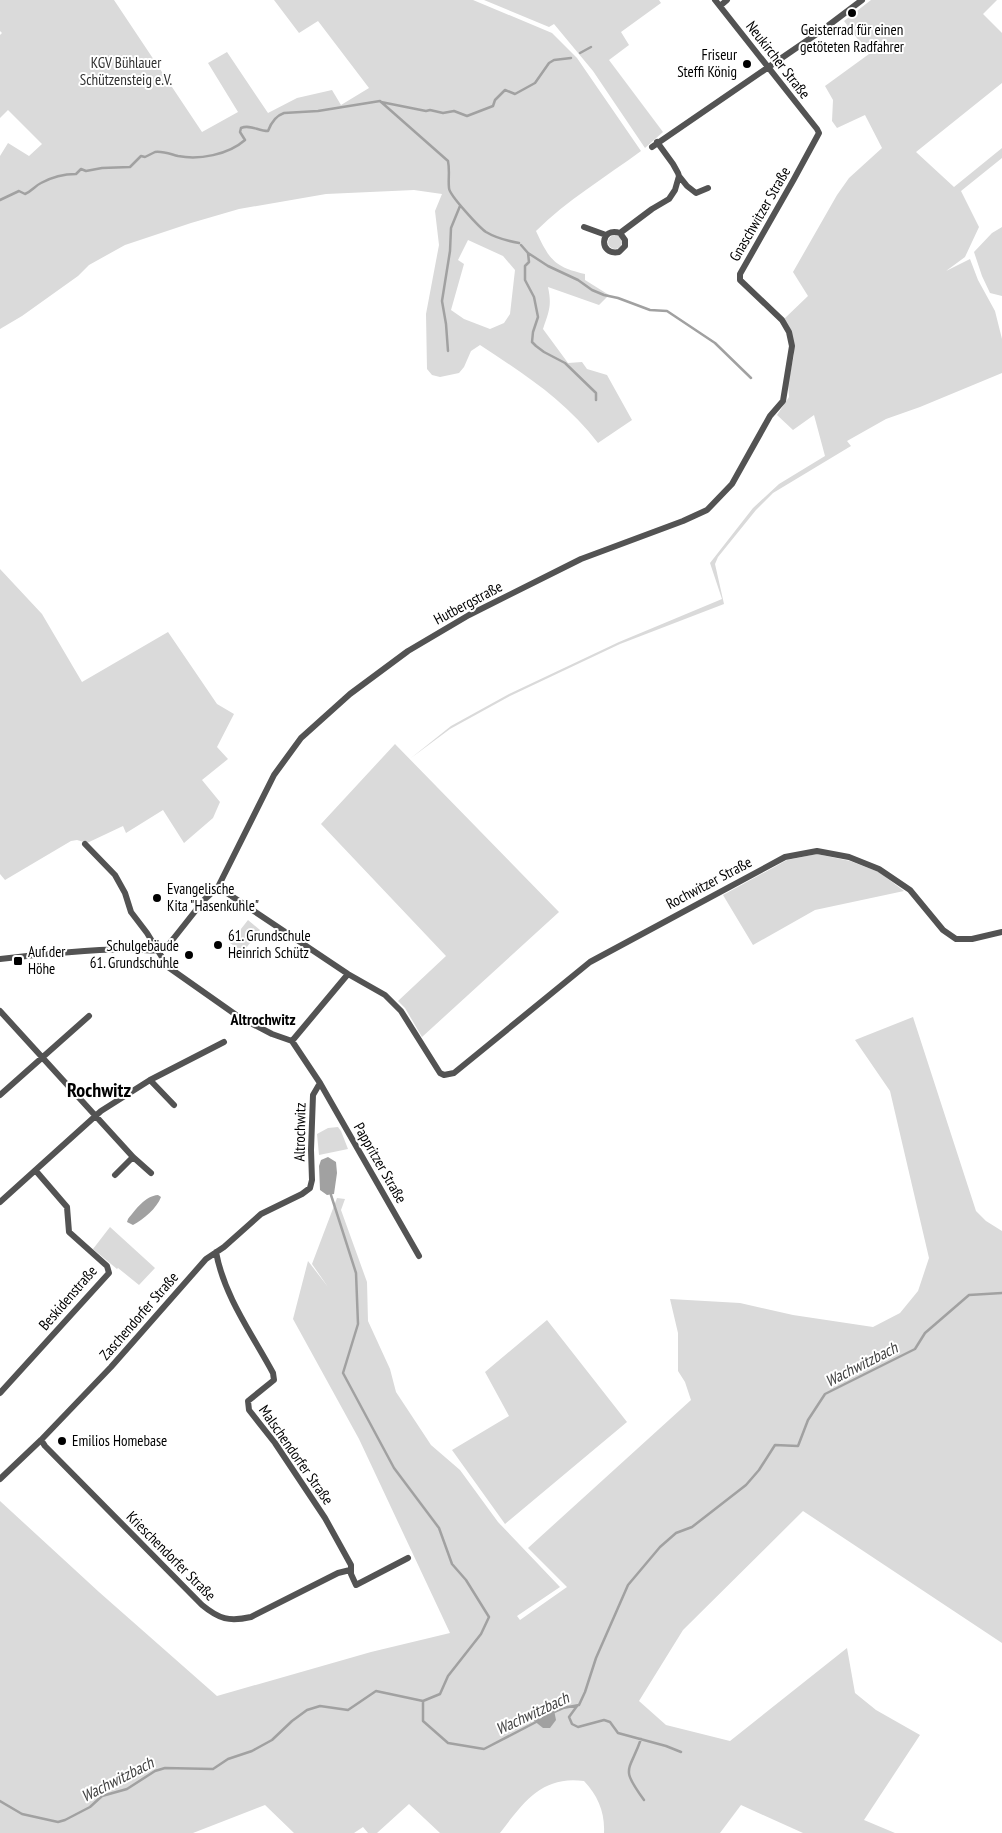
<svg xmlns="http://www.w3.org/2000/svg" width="1002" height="1833" viewBox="0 0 1002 1833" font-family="'PT Sans Narrow',sans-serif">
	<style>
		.green { fill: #dadada; fill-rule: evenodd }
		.water { fill: #a1a1a1 }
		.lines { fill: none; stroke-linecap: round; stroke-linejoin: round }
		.stream { stroke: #a1a1a1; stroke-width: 2.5 }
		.minor { stroke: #535353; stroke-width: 6 }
		.poi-dot { fill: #000; stroke: #fff; stroke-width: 2 }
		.labels { text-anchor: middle; stroke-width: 4; stroke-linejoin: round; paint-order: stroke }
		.poi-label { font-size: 15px; fill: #000; stroke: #fff; text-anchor: start }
		.street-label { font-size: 15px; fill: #000; stroke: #fff }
		.park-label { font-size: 15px; fill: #313131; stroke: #fff }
		.neighbourhood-label { font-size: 16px; font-weight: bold; fill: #000; stroke: #fff }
		.water-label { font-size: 16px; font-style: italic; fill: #424242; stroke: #fff }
		.district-label { font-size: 20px; font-weight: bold; fill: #000; stroke: #fff }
	</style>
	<rect width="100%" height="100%" fill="#fff"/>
	<path class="green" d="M 0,0 L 114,0 L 202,132 L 238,112 L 208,63 L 227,52 L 268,113 L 297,98 L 332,90 L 341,105 L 369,88 L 318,21 L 299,33 L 274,0 L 473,0 L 552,33 L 577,58 L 641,151 C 607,176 566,201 536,231 C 549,259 554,267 585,274 L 585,280 L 609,295 L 599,305 L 548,287 C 552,306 549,311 543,329 L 568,363 L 582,362 L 587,369 L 607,375 L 632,420 L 598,443 C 565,400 524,374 480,345 L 471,351 L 464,367 L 459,373 L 440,377 L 432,375 L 427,369 L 426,314 L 439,245 L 435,211 L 442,194 L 414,190 L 326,194 L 239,209 L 191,223 L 125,245 L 89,265 L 78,276 L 22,316 L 0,329 L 0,156 L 8,143 L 29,156 L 42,144 L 8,110 L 0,118 L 0,35 L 2,33 L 0,31 ZM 468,240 L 503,256 L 515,270 L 510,314 L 504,323 L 490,329 L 464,319 L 451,310 L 464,264 L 458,260 Z
		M 484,0 L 659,0 L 661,3 L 621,32 L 629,45 L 609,60 L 663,132 L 645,148 L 593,71 L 554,24 L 549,27 Z
		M 871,0 L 997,0 L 983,14 L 1002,33 L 1002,83 L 916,152 L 954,187 L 1002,148 L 1002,158 L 961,191 L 979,227 L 965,257 L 946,271 L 970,259 L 978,280 L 995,311 L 1002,339 L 1002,373 L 920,407 L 886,419 L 847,441 L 851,446 L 773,493 L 756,510 L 718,557 L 715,564 L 724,604 L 620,644 L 510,696 L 450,729 L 411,758 L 451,726 L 509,694 L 619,642 L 722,599 L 710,563 L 753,508 L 779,484 L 825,456 L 814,415 L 793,430 L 777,415 L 789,397 L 788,383 L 794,355 L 794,344 L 784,319 L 808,296 L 793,272 L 837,195 L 849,178 L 882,148 L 865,115 L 837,128 L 832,121 L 833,100 L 825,86 L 869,54 L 844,21 Z
		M 1002,227 L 1002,296 L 990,293 L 982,276 L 974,252 L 992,233 Z
		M608 242a7 7 0 1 1 14 0a7 7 0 1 1-14 0Z
		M 0,569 L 42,614 L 82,682 L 168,632 L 217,704 L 234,714 L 217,747 L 228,759 L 202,780 L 220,802 L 213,818 L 184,843 L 163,810 L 126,833 L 123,826 L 87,843 L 77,840 L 71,841 L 5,880 L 0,874 Z
		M 395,744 L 559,912 L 422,1037 L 405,1008 L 398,1001 L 446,956 L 321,824 Z
		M 817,854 L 850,861 L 879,872 L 904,891 L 815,910 L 753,945 L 723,895 L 787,860 Z
		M 248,920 L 260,930 L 243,952 L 230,943 Z
		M 913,1017 L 976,1211 L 986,1221 L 1002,1231 L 1002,1643 L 803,1511 L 683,1630 L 639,1701 L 666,1725 L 730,1741 L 847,1648 L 855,1693 L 876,1710 L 920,1735 L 864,1820 L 895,1833 L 803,1833 L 741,1805 L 720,1833 L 604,1833 C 605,1812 598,1796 584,1781 C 542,1775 523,1803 500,1833 L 440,1833 L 409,1804 L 377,1833 L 368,1833 L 363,1827 L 354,1833 L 294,1833 L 265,1805 L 193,1833 L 0,1833 L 0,1501 L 99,1592 L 217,1696 L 371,1652 L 450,1633 L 359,1439 L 293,1319 L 308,1261 L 328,1287 L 312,1264 L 337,1198 L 345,1199 L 341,1210 L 367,1282 L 368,1321 L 390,1369 L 396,1392 L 431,1445 L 460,1470 L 498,1522 L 560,1587 L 517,1616 L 520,1620 L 567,1587 L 528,1548 L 691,1400 L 685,1382 L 678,1371 L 678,1333 L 670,1299 L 740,1303 L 793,1315 L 873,1327 L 900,1313 L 918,1291 L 929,1258 L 890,1091 L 855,1040 Z
		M 338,1127 L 341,1131 L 348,1149 L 319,1155 L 317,1134 L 328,1128 Z
		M 110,1227 L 155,1268 L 139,1285 L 118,1268 L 117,1269 L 93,1249 Z
		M 547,1320 L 627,1422 L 505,1524 L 452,1450 L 509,1416 L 485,1372 Z"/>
	<path class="water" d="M 328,1157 L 336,1162 L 337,1173 L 334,1194 L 327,1195 L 320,1190 L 319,1166 L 321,1160 Z
		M 158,1195 L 161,1197 C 157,1208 143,1220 133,1225 L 127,1222 L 128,1219 C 136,1209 145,1196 158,1195 Z
		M 551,1707 L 554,1710 L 556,1720 L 550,1728 L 543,1728 L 533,1720 L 532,1715 Z"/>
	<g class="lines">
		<path class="stream" d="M 580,53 L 591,47
			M 381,102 L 426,111 L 430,110 L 443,113 L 454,111 L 467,116 L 493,106 L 495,100 L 505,90 L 515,94 L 535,83 L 549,63 L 554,60 L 571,58
			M 0,200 L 19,191 L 25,194 C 32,191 35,186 41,183 C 52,177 64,174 76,174 L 81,169 L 86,171 L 102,168 L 130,167 L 141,156 L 145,157 L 155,152 C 163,151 170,154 178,156 C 199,160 228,155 245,140 L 240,132 L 241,128 C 250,124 258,131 268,131 C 271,123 275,116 284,113 L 318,111 L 380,101 L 448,161 C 450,171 448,179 449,188 C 449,195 480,228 486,232 C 496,238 508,241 519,243
			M 521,245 L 528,253 L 548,266 L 578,280 L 592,290 L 604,295 L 618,298 L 650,310 L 667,311 L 715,343 L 751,378
			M 528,253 L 529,262 L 525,266 L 525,280 L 534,297 L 538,317 L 533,332 L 532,342 L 536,346 L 544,352 L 565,363 L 596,393 L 596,400
			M 448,351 L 446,324 L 442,301 L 450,251 L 451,228 L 460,206
			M 331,1195 L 356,1273 L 358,1324 L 343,1373 L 394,1468 L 439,1528 L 452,1564 L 466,1580 L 489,1617 L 481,1634 L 448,1676 L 440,1694 L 423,1701
			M 577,1706 L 569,1717 L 572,1724 L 578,1727 L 604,1720 L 610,1722 L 618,1733 L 666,1746 L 681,1752
			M 554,1712 L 563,1708 L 579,1705 L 585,1692 L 596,1658 L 628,1585 L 660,1547 L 676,1533 L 692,1527 L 746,1485 L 759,1470 L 775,1445 L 798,1446 L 808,1420 L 825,1394 L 915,1349 L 925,1333 L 969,1295 L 1002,1293
			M 641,1739 C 629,1773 620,1767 644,1800
			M 0,1801 L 22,1814 L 58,1822 L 65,1820 L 90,1807 L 102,1796 L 127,1789 L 155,1771 L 165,1768 L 213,1769 L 228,1759 L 252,1751 L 272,1740 L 292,1721 L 307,1710 L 320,1706 L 348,1710 L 376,1691 L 423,1701 L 423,1721 L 448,1743 L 484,1749 L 538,1721"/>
		<path class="minor" d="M 720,6 L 727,0
			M 652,147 L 821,31 L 862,0
			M 679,176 L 687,186 L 696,193 L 708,188
			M 584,227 L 606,235
			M 620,233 L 625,240 L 625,246 L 619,252 C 598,256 600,226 620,233 L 652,209 L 669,199 L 675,190 L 679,176 L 678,173 L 673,164 L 657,142
			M 85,844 L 115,875 L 125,893 L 131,912 L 147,933 L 168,967 L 239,1017 L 272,1034 L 292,1041 L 320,1083 L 419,1256
			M 218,887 L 348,974 L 385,995 L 401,1011 L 440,1073 L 444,1075 L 454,1073 L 590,962 L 785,857 L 817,851 L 849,857 L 879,869 L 910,890 L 943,930 L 956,939 L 972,939 L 1002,932
			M 0,959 C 42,954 85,950 128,949 C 141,949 153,953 166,948 L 204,900 L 218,887 L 274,775 L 301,738 L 350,694 L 408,651 L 469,615 L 581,559 L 683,521 L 707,510 L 732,484 L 770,416 L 783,401 L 792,346 L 789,332 L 782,320 L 740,280 L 740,274 L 794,179 L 819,133 L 817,129 L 715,0
			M 0,1011 L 133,1157 L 151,1173
			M 292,1041 L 348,974
			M 150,1080 L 174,1105
			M 0,1095 L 89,1016
			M 115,1175 L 133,1157
			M 0,1202 L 101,1111 L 150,1080 L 224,1042
			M 216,1252 C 224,1296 252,1334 273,1373 L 274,1380 L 248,1401 L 249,1410 L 275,1443 L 325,1518 L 351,1565 L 351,1574 L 356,1585 L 408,1558
			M 0,1393 L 109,1273 L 107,1266 L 69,1232 L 67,1207 L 36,1171
			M 41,1440 L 45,1446 L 202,1605 C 219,1619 229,1622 251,1617 L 338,1573 L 350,1570
			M 0,1479 L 41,1440 L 111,1367 L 206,1259 L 224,1247 L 261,1214 L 302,1194 L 310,1188 L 312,1180 L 311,1150 L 313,1095 L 320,1083"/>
	</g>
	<g class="poi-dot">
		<circle cx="852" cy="13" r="5"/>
		<circle cx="747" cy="64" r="5"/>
		<circle cx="157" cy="898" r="5"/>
		<circle cx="218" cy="945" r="5"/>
		<circle cx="189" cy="955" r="5"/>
		<rect x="13" y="956" width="10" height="10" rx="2.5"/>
		<circle cx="62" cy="1441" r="5"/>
	</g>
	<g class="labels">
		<g class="poi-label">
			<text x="852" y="35" text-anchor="middle">Geisterrad für einen<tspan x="852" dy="17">getöteten Radfahrer</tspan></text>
			<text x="737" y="60" text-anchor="end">Friseur<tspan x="737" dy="17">Steffi König</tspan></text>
			<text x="167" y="894">Evangelische<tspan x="167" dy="17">Kita "Hasenkuhle"</tspan></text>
			<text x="228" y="941">61. Grundschule<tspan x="228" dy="17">Heinrich Schütz</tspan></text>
			<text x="179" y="951" text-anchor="end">Schulgebäude<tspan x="179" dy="17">61. Grundschuhle</tspan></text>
			<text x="28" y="957">Auf der<tspan x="28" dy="17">Höhe</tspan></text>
			<text x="72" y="1446">Emilios Homebase</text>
		</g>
		<g class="street-label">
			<text transform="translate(778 60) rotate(52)" y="5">Neukircher Straße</text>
			<text transform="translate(760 214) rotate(-60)" y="5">Gnaschwitzer Straße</text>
			<text transform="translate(468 603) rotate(-28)" y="5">Hutbergstraße</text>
			<text transform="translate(709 883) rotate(-28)" y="5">Rochwitzer Straße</text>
			<text transform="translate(300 1132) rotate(-89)" y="5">Altrochwitz</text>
			<text transform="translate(380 1163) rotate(60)" y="5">Pappritzer Straße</text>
			<text transform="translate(68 1298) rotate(-49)" y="5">Beskidenstraße</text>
			<text transform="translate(139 1316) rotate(-49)" y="5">Zaschendorfer Straße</text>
			<text transform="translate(296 1455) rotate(55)" y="5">Malschendorfer Straße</text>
			<text transform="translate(171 1556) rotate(45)" y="5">Krieschendorfer Straße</text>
		</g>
		<g class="park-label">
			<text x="126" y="68">KGV Bühlauer<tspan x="126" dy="17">Schützensteig e.V.</tspan></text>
		</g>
		<g class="neighbourhood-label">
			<text x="263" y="1025">Altrochwitz</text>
		</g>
		<g class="water-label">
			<text transform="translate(861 1364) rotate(-27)" y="6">Wachwitzbach</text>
			<text transform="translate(532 1713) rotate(-25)" y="6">Wachwitzbach</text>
			<text transform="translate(117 1779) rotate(-27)" y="6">Wachwitzbach</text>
		</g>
		<g class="district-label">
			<text x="99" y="1097">Rochwitz</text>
		</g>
	</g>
</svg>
